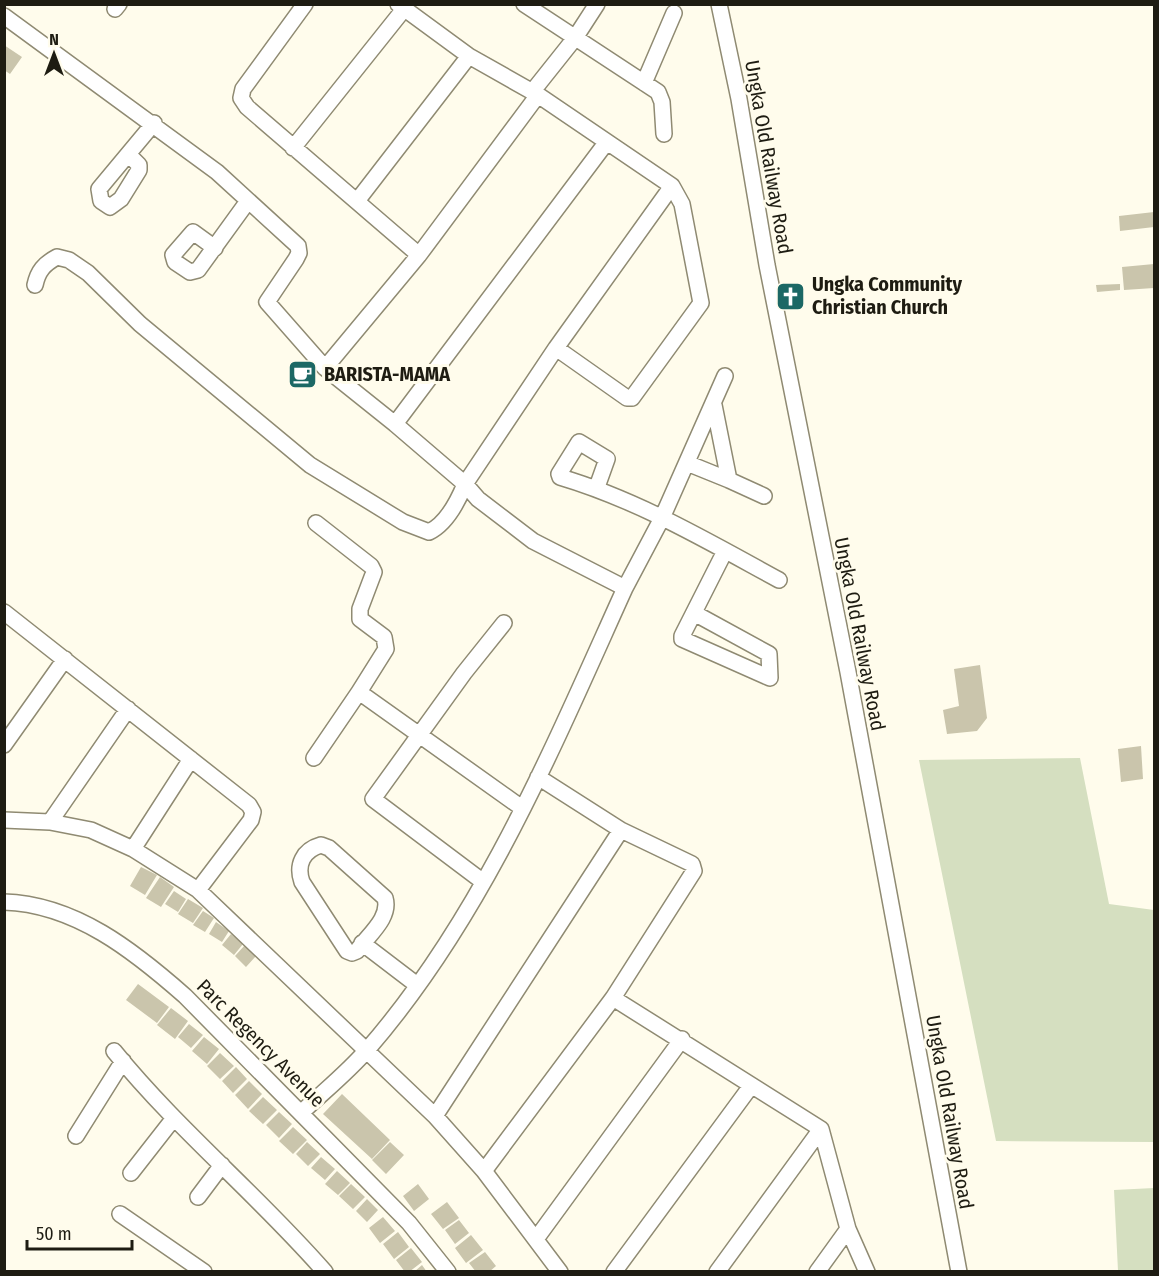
<svg xmlns="http://www.w3.org/2000/svg" width="1159" height="1276" viewBox="0 0 1159 1276" font-family="'Fira Sans Condensed',sans-serif">
	<style>
		.green { fill: #d5dfc0 }
		.building { fill: #cac5ac }
		.lines { fill: none; stroke-linecap: round; stroke-linejoin: round }
		.street-casing { stroke: #8f8a72; stroke-width: 18 }
		.street { stroke: #fff; stroke-width: 15 }
		.labels { text-anchor: middle; stroke-width: 6; stroke-linejoin: round; paint-order: stroke }
		.street-label { font-size: 20px; fill: #1e1c12; stroke: #fffcec }
		.poi-label { font-size: 20px; font-weight: bold; fill: #1e1c12; stroke: #fffcec; text-anchor: start }
	</style>
	<rect width="100%" height="100%" fill="#fffcec"/>
	<path class="green" d="M 1080,758 L 1109,904 L 1154,910 L 1154,1142 L 996,1141 L 919,760 Z
		M 1154,1188 L 1154,1271 L 1118,1271 L 1114,1190 Z"/>
	<path class="building" d="M 4,45 L 22,57 L 10,74 L 4,70 Z
		M 1154,212 L 1154,227 L 1120,231 L 1119,216 Z
		M 1154,264 L 1154,288 L 1124,290 L 1122,267 Z
		M 1120,284 L 1120,290 L 1097,292 L 1096,285 Z
		M 980,665 L 987,718 L 977,731 L 947,734 L 943,710 L 959,706 L 954,669 Z
		M 1141,746 L 1143,779 L 1121,782 L 1118,749 Z
		M 141,867 L 157,875 L 145,895 L 130,886 Z
		M 160,877 L 174,887 L 161,907 L 146,898 Z
		M 174,891 L 186,899 L 178,912 L 165,904 Z
		M 188,899 L 203,908 L 193,923 L 178,914 Z
		M 203,911 L 214,918 L 205,932 L 193,925 Z
		M 216,922 L 229,931 L 222,942 L 209,934 Z
		M 231,934 L 243,944 L 234,955 L 222,945 Z
		M 245,945 L 256,956 L 246,967 L 235,956 Z
		M 138,984 L 169,1007 L 157,1023 L 126,1000 Z
		M 171,1008 L 188,1021 L 175,1039 L 157,1025 Z
		M 189,1024 L 203,1035 L 191,1048 L 178,1037 Z
		M 204,1037 L 219,1049 L 207,1064 L 192,1051 Z
		M 220,1053 L 234,1066 L 220,1079 L 207,1066 Z
		M 236,1067 L 247,1079 L 233,1093 L 222,1081 Z
		M 249,1081 L 262,1094 L 248,1109 L 235,1095 Z
		M 342,1094 L 390,1140 L 372,1159 L 323,1114 Z
		M 263,1097 L 277,1110 L 263,1124 L 249,1111 Z
		M 279,1112 L 292,1124 L 279,1138 L 266,1125 Z
		M 293,1127 L 307,1140 L 293,1154 L 279,1141 Z
		M 307,1142 L 320,1154 L 308,1166 L 296,1154 Z
		M 390,1142 L 404,1155 L 386,1174 L 372,1160 Z
		M 321,1157 L 335,1169 L 325,1180 L 311,1168 Z
		M 337,1171 L 350,1183 L 338,1195 L 325,1184 Z
		M 351,1184 L 365,1197 L 353,1209 L 339,1196 Z
		M 418,1184 L 429,1199 L 414,1211 L 403,1196 Z
		M 367,1199 L 378,1210 L 367,1222 L 356,1211 Z
		M 447,1202 L 459,1218 L 443,1229 L 431,1214 Z
		M 383,1217 L 395,1231 L 380,1243 L 369,1228 Z
		M 459,1220 L 469,1233 L 455,1244 L 445,1230 Z
		M 398,1232 L 409,1247 L 394,1259 L 383,1244 Z
		M 471,1235 L 483,1250 L 466,1263 L 455,1248 Z
		M 411,1248 L 422,1262 L 409,1272 L 405,1272 L 396,1260 Z
		M 485,1252 L 496,1266 L 489,1272 L 476,1272 L 469,1263 Z
		M 422,1265 L 427,1272 L 414,1272 Z"/>
	<g class="lines">
		<defs>
			<path id="street" d="M 305,4 L 243,89 L 241,98 L 247,107 L 419,255
				M 398,4 L 469,56 L 538,95 L 672,186 L 682,204 L 701,303 L 632,398 L 627,398 L 556,348
				M 524,4 L 658,92 L 662,102 L 664,134
				M 719,4 L 739,99 L 767,265 L 848,672 L 959,1272
				M 115,9 L 119,4
				M 4,16 L 217,172 L 298,246 L 299,253 L 296,259 L 267,302 L 325,368 L 395,424 L 465,484 L 478,499 L 533,541 L 625,588 C 553,747 483,917 367,1050 C 347,1073 323,1092 301,1113
				M 644,83 L 674,13
				M 532,92 L 575,38 L 597,4
				M 293,148 L 404,9
				M 129,155 L 139,165 L 139,170 L 121,199 L 110,207 L 101,201 L 99,189 L 154,123
				M 357,201 L 469,56
				M 215,248 L 193,232 L 173,255 L 175,262 L 190,272 L 198,270 L 248,201
				M 35,285 C 38,271 44,264 57,257 L 69,260 L 88,273 L 140,324 L 310,465 L 403,522 L 429,532 C 446,524 458,501 465,484 L 556,348 L 672,186
				M 325,368 L 419,255 L 538,95
				M 714,405 L 729,480 L 764,496
				M 395,424 L 606,143
				M 687,463 L 729,480
				M 597,487 L 607,459 L 579,442 L 559,474 L 560,477 C 638,500 709,542 779,580
				M 316,523 L 371,566 L 374,572 L 360,609 L 360,619 L 384,637 L 386,649 L 359,692 L 522,808
				M 625,588 L 662,518 L 725,376
				M 4,612 L 249,805 L 253,812 L 251,820 L 198,890
				M 694,613 L 769,654 L 770,678 L 682,639 L 682,636 L 725,551
				M 4,745 L 65,659
				M 314,758 L 359,692
				M 4,820 L 50,822 L 91,830 L 133,849 L 198,890 L 435,1116 L 484,1171 L 560,1272
				M 50,822 L 128,709
				M 321,845 L 329,848 L 385,898 C 391,918 368,935 357,951 L 352,953 L 347,951 L 302,882 C 296,865 303,850 321,845 Z
				M 133,849 L 191,759
				M 482,881 L 373,799 L 464,673 L 504,623
				M 4,902 C 75,904 134,951 185,996 L 409,1223 L 448,1272
				M 362,943 L 417,985
				M 613,998 L 821,1129 L 848,1229 L 867,1272
				M 114,1051 C 178,1130 258,1195 325,1272
				M 435,1116 L 621,830
				M 76,1136 L 123,1061
				M 484,1171 L 613,998 L 694,871 L 692,864 L 621,830 L 538,777
				M 131,1173 L 174,1118
				M 198,1197 L 222,1165
				M 120,1214 L 204,1272
				M 536,1239 L 682,1039
				M 614,1272 L 751,1086
				M 717,1272 L 821,1129
				M 817,1272 L 848,1229"/>
		</defs>
		<use href="#street" class="street-casing"/>
		<use href="#street" class="street"/>
	</g>
	<defs>
		<symbol id="church-square" viewBox="-11 -11 22 22"><rect x="-9" y="-9" width="18" height="18" rx="4" fill="#1c6865" stroke="#fffcec"/><path d="M-1.2-6h2.4v3.5h3.3v2.4h-3.3V6h-2.4V-.1h-3.3v-2.4h3.3Z" fill="#fff"/></symbol>
		<symbol id="cafe-square" viewBox="-11 -11 22 22"><rect x="-9" y="-9" width="18" height="18" rx="4" fill="#1c6865" stroke="#fffcec"/><path d="M-5.5-4.5H6V0H3Q3 3.5 0 3.5H-2.5Q-5.5 3.5-5.5 0ZM3-3.2v2h1.7v-2ZM-6 4.5H4V6H-6Z" fill="#fff"/></symbol>
	</defs>
	<g fill-rule="evenodd">
		<use href="#church-square" x="774" y="280" width="33" height="33"/>
		<use href="#cafe-square" x="286" y="358" width="33" height="33"/>
	</g>
	<g class="labels">
		<g class="street-label">
			<text transform="translate(769 157) rotate(80)" y="7">Ungka Old Railway Road</text>
			<text transform="translate(860 634) rotate(79)" y="7">Ungka Old Railway Road</text>
			<text transform="translate(261 1043) rotate(45)" y="7">Parc Regency Avenue</text>
			<text transform="translate(950 1112) rotate(80)" y="7">Ungka Old Railway Road</text>
		</g>
		<g class="poi-label">
			<text x="812" y="291">Ungka Community<tspan x="812" dy="23">Christian Church</tspan></text>
			<text x="324" y="381">BARISTA-MAMA</text>
		</g>
	</g>
	<rect width="1159" height="1276" fill="none" stroke="#1e1c12" stroke-width="12"/>
	<g transform="translate(54 54)" stroke="#fffcec" stroke-width="4.5" paint-order="stroke">
	<path d="M0-4.5L10 22L0 15L-10 22Z" fill="#1e1c12"/>
	<text y="-9" font-size="16" font-weight="bold" text-anchor="middle" fill="#1e1c12">N</text>
	</g>
	<path d="M27 1240v9h105v-9" fill="none" stroke="#1e1c12" stroke-width="3"/>
	<text x="36" y="1240" font-size="18" fill="#1e1c12" stroke="#fffcec" stroke-width="4.5" paint-order="stroke">50 m</text>
</svg>
